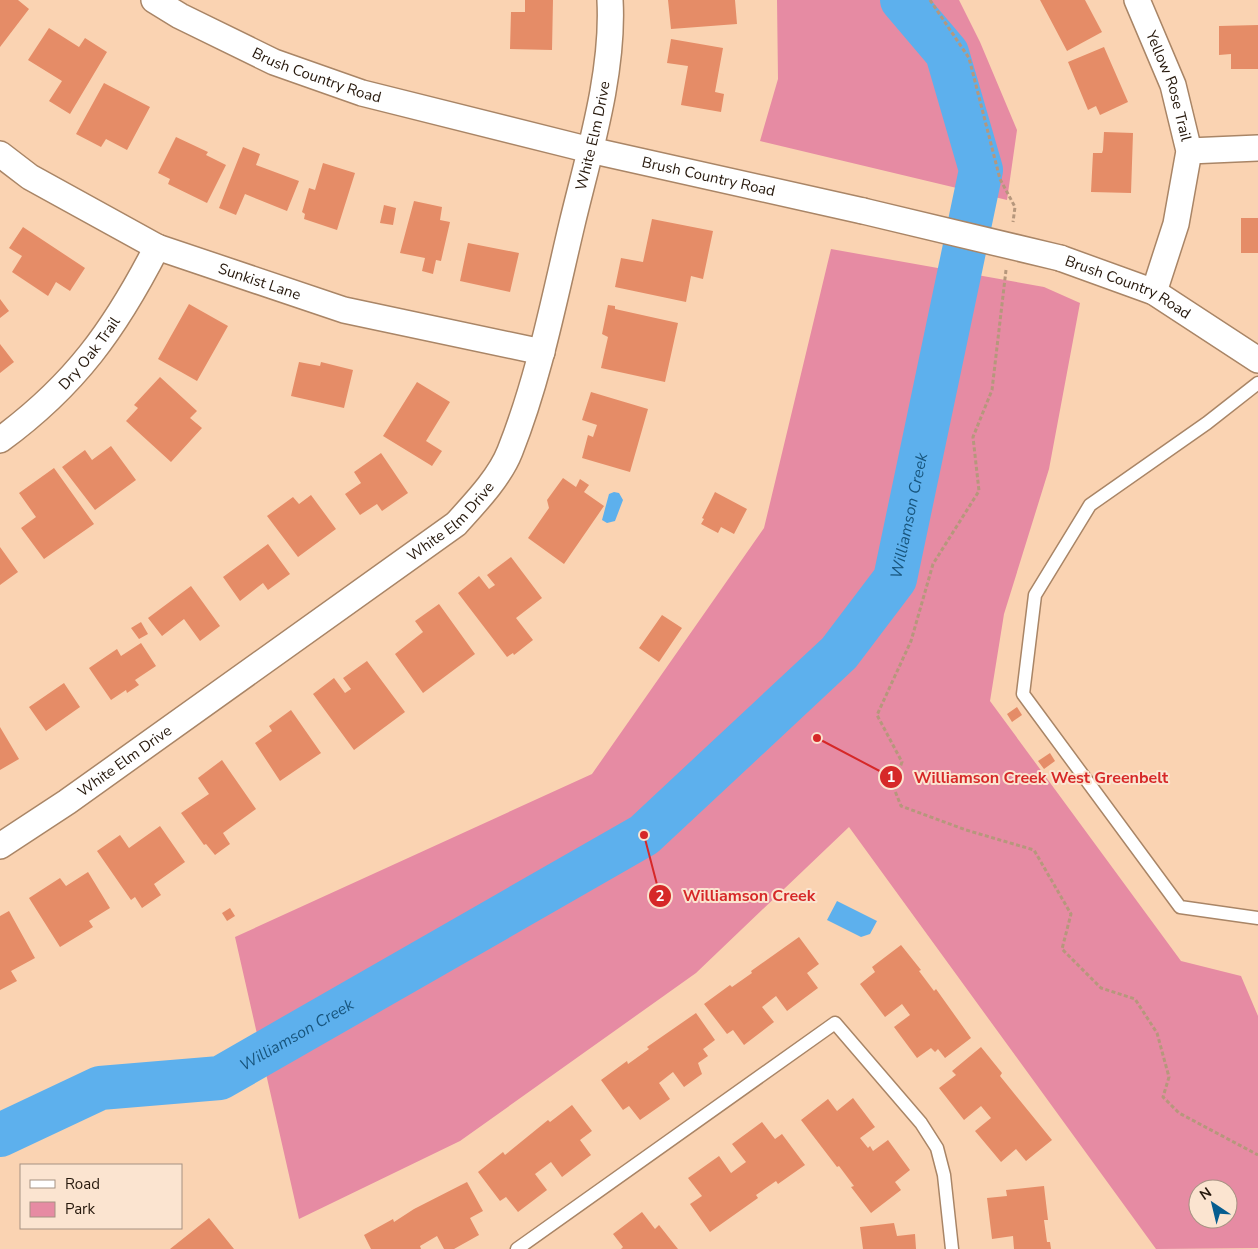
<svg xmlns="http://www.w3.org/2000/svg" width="1258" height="1249" viewBox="0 0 1258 1249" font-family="'Nunito Sans',sans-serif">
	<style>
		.green { fill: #e68ba3; fill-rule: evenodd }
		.water { fill: #5db0ed }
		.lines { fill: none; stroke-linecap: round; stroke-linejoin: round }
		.river { stroke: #5db0ed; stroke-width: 44 }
		.building { fill: #e58c67 }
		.lane-casing { stroke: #a98566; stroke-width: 15 }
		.street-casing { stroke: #a98566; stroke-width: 28 }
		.path { stroke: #b6977c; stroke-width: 3; stroke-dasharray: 4 2.5; stroke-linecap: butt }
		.lane { stroke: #fff; stroke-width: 12 }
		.street { stroke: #fff; stroke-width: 25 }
		.street-bridge-casing { stroke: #a98566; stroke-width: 28; stroke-linecap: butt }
		.street-bridge { stroke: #fff; stroke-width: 25 }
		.labels { text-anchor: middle; stroke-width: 4; stroke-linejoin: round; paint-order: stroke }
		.street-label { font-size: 15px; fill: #26180c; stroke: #fbe4d0 }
		.water-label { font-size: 16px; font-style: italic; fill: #18557d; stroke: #fbe4d0 }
		.leader { fill: none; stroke: #d62828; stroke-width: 2 }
		.callout-dot { fill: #d62828; stroke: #fbe4d0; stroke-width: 2 }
		.mark-label { font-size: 15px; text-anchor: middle; font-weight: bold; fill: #fff }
		.callout-label { font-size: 16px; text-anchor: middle; font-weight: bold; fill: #d62828; stroke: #fbe4d0; stroke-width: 4; stroke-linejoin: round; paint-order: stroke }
	</style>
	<rect width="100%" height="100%" fill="#fad3b2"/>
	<path class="green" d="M 777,0 L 959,0 L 980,42 L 1017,130 L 1007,200 L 760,141 L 778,79 Z
		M 831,249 L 1044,287 L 1080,303 L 1049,469 L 1004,614 L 990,701 L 1181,961 L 1241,976 L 1258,1016 L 1258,1248 L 1156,1249 L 849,827 L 696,973 L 460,1141 L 299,1219 L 235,937 L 592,774 L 764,528 ZM 1198,1189 L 1228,1189 L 1228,1219 L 1198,1219 Z"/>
	<path class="water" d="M 614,492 L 619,493 L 623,500 L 615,521 L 607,523 L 602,520 L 609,494 Z
		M 837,901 L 877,921 L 870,934 L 861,937 L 827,920 Z"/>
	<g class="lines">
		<path class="river" id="s1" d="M 0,1135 L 100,1088 L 220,1078 L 644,835 L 839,653 L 895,579 L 981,170 L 947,53 L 902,0"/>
	</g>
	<path class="building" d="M 0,0 L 18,0 L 29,9 L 0,47 Z
		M 525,0 L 553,0 L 552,50 L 510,49 L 511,12 L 525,12 Z
		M 668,0 L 735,0 L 737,24 L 671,29 Z
		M 1040,0 L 1085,0 L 1102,32 L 1067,51 Z
		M 1258,25 L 1258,69 L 1231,69 L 1231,54 L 1219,55 L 1219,26 Z
		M 49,28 L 79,47 L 85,38 L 107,52 L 70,114 L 49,101 L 62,81 L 28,60 Z
		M 671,39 L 723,48 L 715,92 L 724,94 L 721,112 L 681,105 L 688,66 L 667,63 Z
		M 1104,47 L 1128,102 L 1100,115 L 1096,106 L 1088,110 L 1068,62 Z
		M 104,83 L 150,107 L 127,150 L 106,139 L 101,147 L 76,134 Z
		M 1104,132 L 1133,133 L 1131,193 L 1091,192 L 1093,153 L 1102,153 L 1103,150 Z
		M 176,137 L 208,152 L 206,155 L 226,165 L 207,203 L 168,184 L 170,179 L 158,173 Z
		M 243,147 L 260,154 L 256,165 L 299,181 L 287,211 L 245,194 L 236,215 L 219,208 Z
		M 323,163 L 355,173 L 337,230 L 304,219 L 305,214 L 302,212 L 309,188 L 315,190 Z
		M 414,201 L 442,207 L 440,220 L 450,222 L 441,261 L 436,260 L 433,274 L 422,271 L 425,258 L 400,253 Z
		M 384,205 L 396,208 L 393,225 L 380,223 Z
		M 1241,218 L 1258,218 L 1258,253 L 1241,253 Z
		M 652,219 L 713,231 L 703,279 L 691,276 L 686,302 L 615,287 L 621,258 L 643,262 Z
		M 23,227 L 85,268 L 70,291 L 56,282 L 48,296 L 12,272 L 22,256 L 9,248 Z
		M 468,243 L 519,253 L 510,292 L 460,281 Z
		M 0,299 L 9,311 L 0,318 Z
		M 189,304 L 228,326 L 197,381 L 158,359 Z
		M 608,305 L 615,306 L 615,309 L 678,323 L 665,382 L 601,368 L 608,337 L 602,334 Z
		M 0,344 L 14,362 L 0,373 Z
		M 299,362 L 320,366 L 321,362 L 353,370 L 344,408 L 291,396 Z
		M 160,377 L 197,411 L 190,418 L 202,428 L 171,462 L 126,421 L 138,408 L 134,405 Z
		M 417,382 L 450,402 L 426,441 L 442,451 L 432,466 L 383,436 Z
		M 591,392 L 648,409 L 630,472 L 582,458 L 588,435 L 593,437 L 597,425 L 582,420 Z
		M 111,446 L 136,480 L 95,510 L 62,467 L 85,450 L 92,460 Z
		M 381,453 L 408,493 L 382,511 L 377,504 L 360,515 L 345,494 L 361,483 L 354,472 Z
		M 54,468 L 94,524 L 44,559 L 21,528 L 36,517 L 19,493 Z
		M 563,478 L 576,487 L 580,479 L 589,485 L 584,492 L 604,506 L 564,564 L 528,538 L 549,508 L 547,500 Z
		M 715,492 L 747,509 L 734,534 L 721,527 L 718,533 L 701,524 L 704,519 L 702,518 Z
		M 311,495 L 336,529 L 298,557 L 267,516 L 293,497 L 299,504 Z
		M 268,544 L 290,574 L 268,590 L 263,583 L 240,601 L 223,577 Z
		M 0,547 L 18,572 L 0,585 Z
		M 511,557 L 542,598 L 516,618 L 533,640 L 514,655 L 513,653 L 507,657 L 458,593 L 479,576 L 489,589 L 495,585 L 487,575 Z
		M 191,586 L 220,626 L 200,641 L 184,619 L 162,636 L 148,618 Z
		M 439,604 L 475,654 L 423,693 L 395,654 L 423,632 L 415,621 Z
		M 662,615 L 682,628 L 659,662 L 639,648 Z
		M 141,622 L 148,634 L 139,639 L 131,628 Z
		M 141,643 L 156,666 L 135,680 L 139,685 L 127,693 L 126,690 L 111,700 L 89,668 L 117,649 L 121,656 Z
		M 367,661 L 405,712 L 354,750 L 313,694 L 334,678 L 345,693 L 351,689 L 343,678 Z
		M 64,683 L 80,707 L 46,731 L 29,707 Z
		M 1017,707 L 1022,715 L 1012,722 L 1007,714 Z
		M 291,710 L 321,753 L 280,781 L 255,743 L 272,731 L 269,726 Z
		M 0,727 L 19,759 L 0,770 Z
		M 1050,753 L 1055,761 L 1044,769 L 1038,761 Z
		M 222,760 L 256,809 L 223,833 L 230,844 L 215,855 L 206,844 L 204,845 L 181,813 L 209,794 L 198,778 Z
		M 160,826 L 185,862 L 154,884 L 161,895 L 142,908 L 135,897 L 131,900 L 97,851 L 120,835 L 129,848 Z
		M 88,872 L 110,908 L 89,921 L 93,927 L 60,947 L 29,898 L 60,878 L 66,886 Z
		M 230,908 L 235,916 L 227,921 L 222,913 Z
		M 9,911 L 35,958 L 11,971 L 17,981 L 0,990 L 0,916 Z
		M 799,937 L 819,964 L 807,973 L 818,988 L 787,1011 L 776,996 L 762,1007 L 774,1022 L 744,1045 L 733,1030 L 727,1034 L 704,1004 L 730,985 L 732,987 L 752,973 L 751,971 Z
		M 901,945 L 921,970 L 919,971 L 934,991 L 936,989 L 971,1038 L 945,1058 L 938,1049 L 935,1052 L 931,1048 L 917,1058 L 894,1027 L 910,1015 L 902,1004 L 885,1017 L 860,984 L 875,972 L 872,967 Z
		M 696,1013 L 715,1040 L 703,1049 L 708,1056 L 698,1063 L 702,1074 L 684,1087 L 673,1072 L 659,1083 L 670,1099 L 640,1120 L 629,1106 L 623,1110 L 601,1080 L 627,1061 L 628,1064 L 649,1049 L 647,1047 Z
		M 981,1047 L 1002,1073 L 1000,1076 L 1052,1140 L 1026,1161 L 1016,1149 L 1001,1162 L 975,1131 L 991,1118 L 981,1106 L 964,1120 L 939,1088 L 956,1075 L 952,1071 Z
		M 853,1098 L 875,1127 L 860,1138 L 868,1148 L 870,1146 L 873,1151 L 888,1140 L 910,1170 L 895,1182 L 901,1190 L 871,1213 L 851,1187 L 854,1186 L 839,1166 L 837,1167 L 801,1120 L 828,1099 L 837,1111 Z
		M 572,1105 L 592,1131 L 580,1140 L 591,1155 L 562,1177 L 551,1162 L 535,1174 L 547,1190 L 518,1212 L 506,1197 L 500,1201 L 478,1172 L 503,1152 L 505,1155 L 548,1120 L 550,1122 Z
		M 762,1122 L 775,1139 L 782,1134 L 805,1165 L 778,1184 L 776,1181 L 756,1195 L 758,1198 L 710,1232 L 690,1204 L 702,1196 L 688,1178 L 719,1156 L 731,1173 L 746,1162 L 732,1144 Z
		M 467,1182 L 483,1211 L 470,1218 L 479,1235 L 454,1249 L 444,1249 L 437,1236 L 420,1246 L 421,1249 L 371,1249 L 364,1235 L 393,1219 L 394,1222 L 414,1209 Z
		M 1044,1186 L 1048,1220 L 1044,1220 L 1047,1242 L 1050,1242 L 1051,1249 L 1014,1249 L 1013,1236 L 992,1239 L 987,1198 L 1007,1196 L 1006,1190 Z
		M 642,1212 L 655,1229 L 659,1225 L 678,1249 L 621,1249 L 623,1247 L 613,1234 Z
		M 209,1218 L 234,1249 L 170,1249 Z
		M 894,1223 L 897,1236 L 915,1234 L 916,1249 L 863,1249 L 860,1227 Z"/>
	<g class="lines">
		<defs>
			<path id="lane" d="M 1258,383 L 1207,423 L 1090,505 L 1035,595 L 1023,694 L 1180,907 L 1258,918
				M 517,1249 L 835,1023 L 921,1123 L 937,1148 L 944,1175 L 952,1249"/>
			<g id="street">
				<path id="s2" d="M 154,0 L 180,16 L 274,62 L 362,93 L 590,150 L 863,211"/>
				<path id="s3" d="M 1137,0 L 1173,85 L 1189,151 L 1176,224 L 1154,292"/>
				<path d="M 1189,151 L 1258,148"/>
				<path id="s4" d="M 0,154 L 30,177 L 157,247 L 344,310 L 542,352"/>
				<path id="s5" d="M 1060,258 L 1154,292 L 1258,360"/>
				<path id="s6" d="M 0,440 C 75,385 115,329 157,247"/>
				<path id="s7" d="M 0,846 L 67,802 L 456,524 C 475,503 500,477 510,451 C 539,378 554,300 572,224 C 589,153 614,73 610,0"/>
			</g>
		</defs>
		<use href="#lane" class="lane-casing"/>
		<use href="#street" class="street-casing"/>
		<path class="path" d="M 930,0 L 969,58 L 1000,179 L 1015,207 L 1013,222
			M 1006,270 L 992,390 L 973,437 L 979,491 L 933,564 L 911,641 L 877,715 L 902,762 L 893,786 L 901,806 L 966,830 L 1034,850 L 1071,914 L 1062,949 L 1101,988 L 1135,999 L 1157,1033 L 1169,1077 L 1163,1097 L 1179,1113 L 1258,1155"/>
		<use href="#lane" class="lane"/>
		<use href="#street" class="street"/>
		<defs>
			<path id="street-bridge" d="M 863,211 L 1060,258"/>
		</defs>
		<use href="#street-bridge" class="street-bridge-casing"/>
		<use href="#street-bridge" class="street-bridge"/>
	</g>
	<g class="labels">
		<g class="street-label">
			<text dy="5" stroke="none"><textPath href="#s2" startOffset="180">Brush Country Road</textPath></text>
			<text dy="5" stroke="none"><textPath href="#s3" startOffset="92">Yellow Rose Trail</textPath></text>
			<text dy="5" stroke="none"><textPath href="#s7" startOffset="976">White Elm Drive</textPath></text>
			<text dy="5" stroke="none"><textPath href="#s2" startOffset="585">Brush Country Road</textPath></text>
			<text dy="5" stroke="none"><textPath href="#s4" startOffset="291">Sunkist Lane</textPath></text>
			<text dy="5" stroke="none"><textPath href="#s5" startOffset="74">Brush Country Road</textPath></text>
			<text dy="5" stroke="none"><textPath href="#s6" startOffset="125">Dry Oak Trail</textPath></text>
			<text dy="5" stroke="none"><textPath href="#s7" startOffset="556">White Elm Drive</textPath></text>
			<text dy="5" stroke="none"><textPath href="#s7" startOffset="151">White Elm Drive</textPath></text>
		</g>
		<g class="water-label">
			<text dy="6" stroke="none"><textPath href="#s1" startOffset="1144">Williamson Creek</textPath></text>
			<text dy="6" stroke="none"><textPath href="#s1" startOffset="319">Williamson Creek</textPath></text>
		</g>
	</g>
	<path class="leader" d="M817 738L891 777M644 835L660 896"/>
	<g class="callout-dot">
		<circle cx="817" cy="738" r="5"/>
		<circle cx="644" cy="835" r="5"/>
		<circle cx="891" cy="777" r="12"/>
		<circle cx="660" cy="896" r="12"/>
	</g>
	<g class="mark-label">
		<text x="891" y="782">1</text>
		<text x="660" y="901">2</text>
	</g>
	<g class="callout-label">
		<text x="1041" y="783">Williamson Creek West Greenbelt</text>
		<text x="749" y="901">Williamson Creek</text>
	</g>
	<rect x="20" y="1164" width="162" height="65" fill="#fbe4d0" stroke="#a69282"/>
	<rect x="30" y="1180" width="25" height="8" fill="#ffffff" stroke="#a69282"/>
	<text x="65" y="1189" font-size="15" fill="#26180c">Road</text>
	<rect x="30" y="1202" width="25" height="15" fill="#e68ba3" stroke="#a69282"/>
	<text x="65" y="1214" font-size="15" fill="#26180c">Park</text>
	<g transform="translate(1213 1204) rotate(325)"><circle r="24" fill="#fbe4d0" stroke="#a69282"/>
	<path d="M0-4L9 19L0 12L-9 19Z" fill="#075d8f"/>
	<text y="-8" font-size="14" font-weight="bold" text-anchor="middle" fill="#26180c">N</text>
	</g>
</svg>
